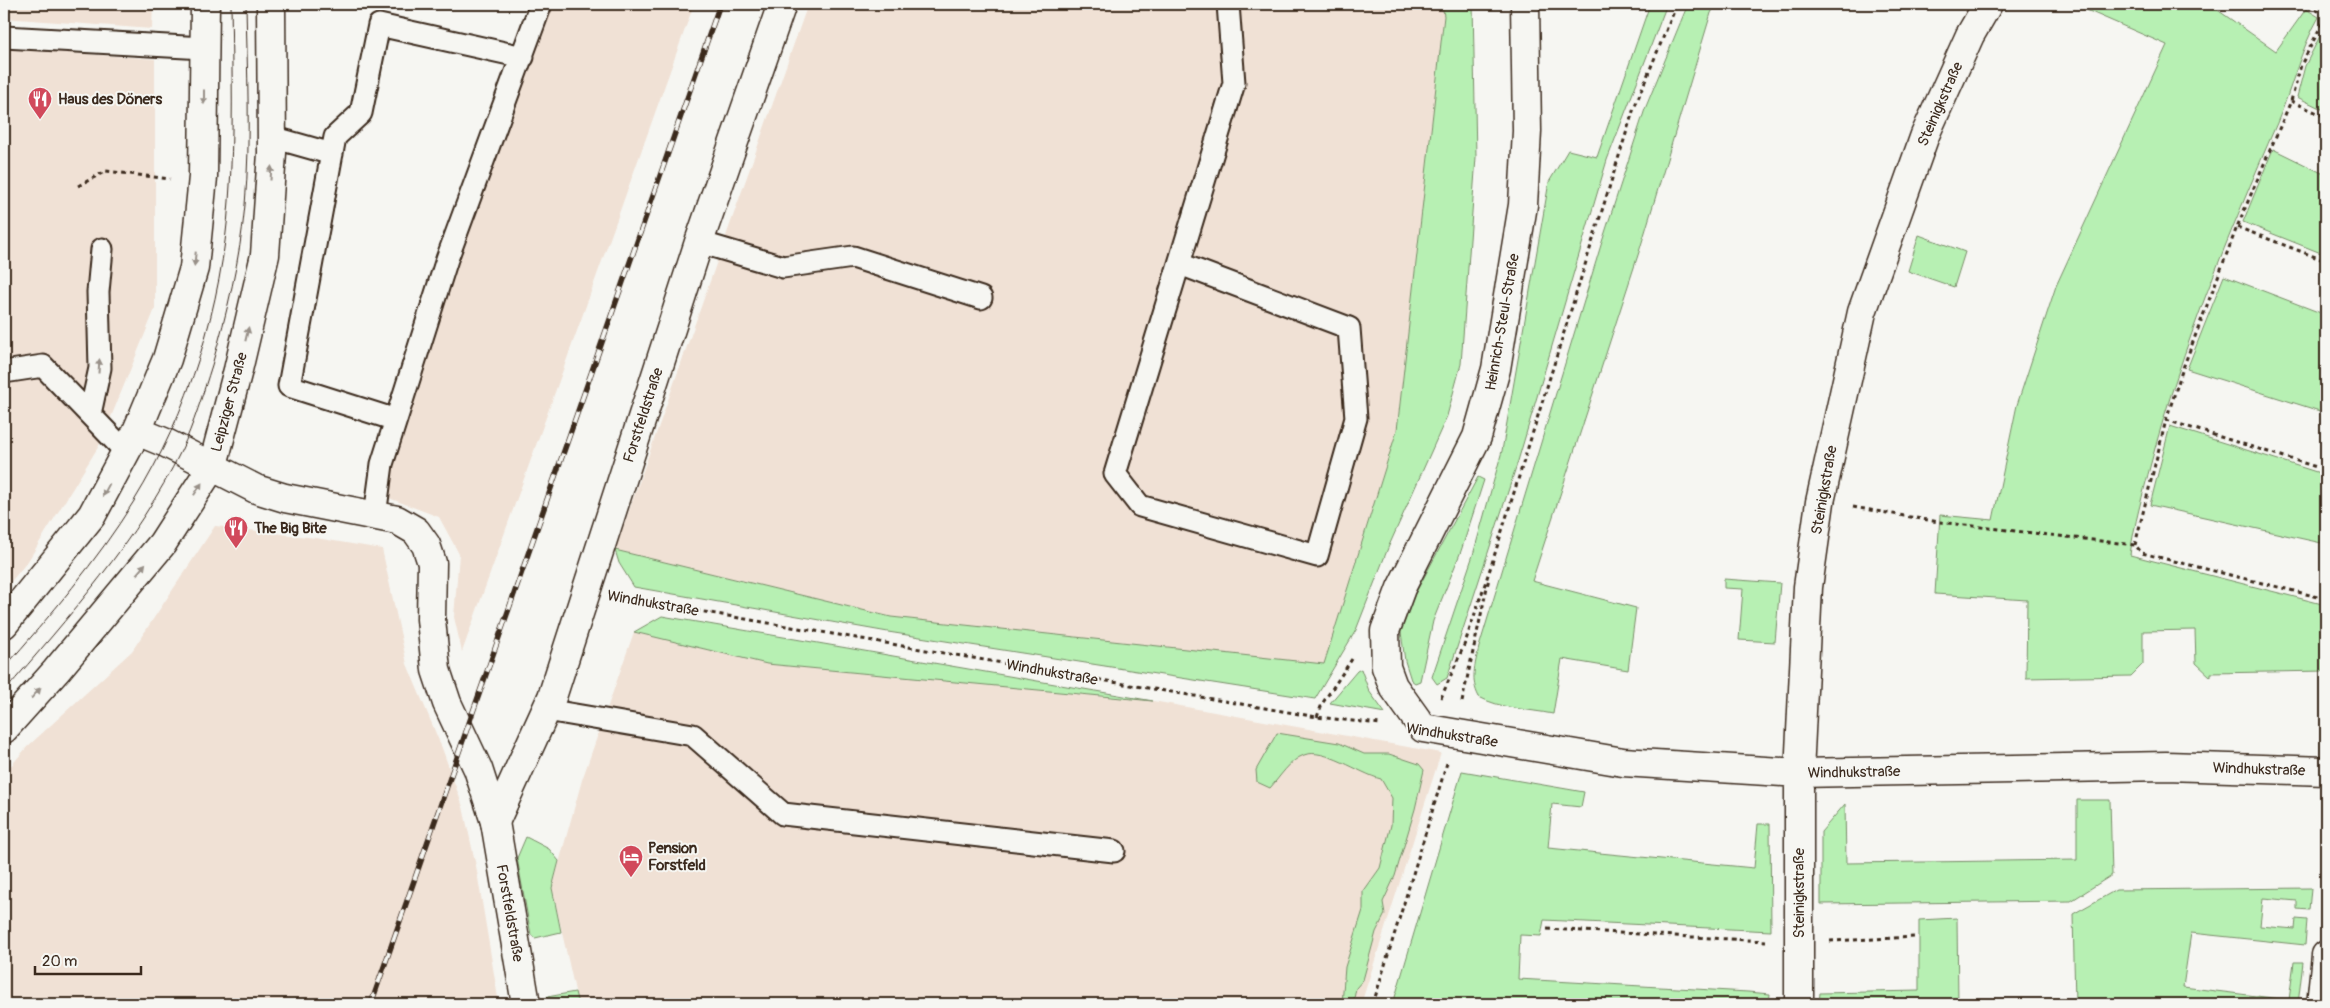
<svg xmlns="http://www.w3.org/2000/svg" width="2330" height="1008" viewBox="0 0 2330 1008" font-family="Pangolin,sans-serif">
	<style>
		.built { fill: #f0e1d5 }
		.green { fill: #b7f0b3; stroke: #798d68 }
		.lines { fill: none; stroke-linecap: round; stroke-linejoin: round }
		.lane-casing { stroke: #3b2a1e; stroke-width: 25 }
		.street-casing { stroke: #3b2a1e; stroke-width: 31 }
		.secondary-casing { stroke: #3b2a1e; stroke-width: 31 }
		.primary-casing { stroke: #3b2a1e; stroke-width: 31 }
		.path { stroke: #3b2a1e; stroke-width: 3; stroke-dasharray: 4 4; stroke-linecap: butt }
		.lane { stroke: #f6f6f2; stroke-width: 21 }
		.street { stroke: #f6f6f2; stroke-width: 28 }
		.secondary { stroke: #f6f6f2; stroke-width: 28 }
		.primary { stroke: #f6f6f2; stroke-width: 28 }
		.tram { stroke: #3b2a1e; stroke-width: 1 }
		.rail-casing { stroke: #3b2a1e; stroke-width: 5.5 }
		.rail { stroke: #f6f6f2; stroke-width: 4; stroke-dasharray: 11; stroke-linecap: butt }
		.oneway { fill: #989088 }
		.labels { text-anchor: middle; stroke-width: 4; stroke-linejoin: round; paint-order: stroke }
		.poi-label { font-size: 15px; font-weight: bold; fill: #3b2a1e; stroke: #f6f6f2; text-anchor: start }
		.street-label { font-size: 15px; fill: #3b2a1e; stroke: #f6f6f2 }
	</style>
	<rect width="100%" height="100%" fill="#f6f6f2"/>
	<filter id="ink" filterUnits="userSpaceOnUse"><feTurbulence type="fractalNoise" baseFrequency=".02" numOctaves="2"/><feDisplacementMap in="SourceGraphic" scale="10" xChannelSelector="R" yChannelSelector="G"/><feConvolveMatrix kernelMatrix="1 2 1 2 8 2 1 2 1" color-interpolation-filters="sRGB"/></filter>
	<g filter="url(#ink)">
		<path class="built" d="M 4,4 L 153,4 L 152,29 L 4,18 Z
			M 530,4 L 694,4 L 462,652 L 454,617 L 459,554 L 439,517 L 381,495 Z
			M 808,4 L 1442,4 L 1444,16 L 1397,430 L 1324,665 L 891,617 L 615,550 Z
			M 4,48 L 155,59 L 155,309 L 100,444 L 28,561 L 4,590 Z
			M 215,526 L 316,538 L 382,549 L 407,664 L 442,748 L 463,807 L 476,866 L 499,1004 L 4,1004 L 4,774 L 27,747 L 132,651 Z
			M 634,632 L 767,664 L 1153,701 L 1441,753 L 1361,1004 L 578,1004 L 552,888 L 582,780 Z"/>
		<path class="green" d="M 1442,4 L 1473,4 L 1476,157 L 1461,364 L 1447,416 L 1388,548 L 1356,630 L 1315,699 L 888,632 L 634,587 L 619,563 L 615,550 L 891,617 L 1324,664 L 1397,430 L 1444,16 Z
			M 1650,4 L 1667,4 L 1607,160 L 1518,461 L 1447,678 L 1437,684 L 1432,677 L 1473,555 L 1502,451 L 1549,182 L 1568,150 L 1597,157 Z
			M 1688,4 L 1716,4 L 1711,13 L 1639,252 L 1532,581 L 1636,608 L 1628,670 L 1562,659 L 1553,714 C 1528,709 1501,709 1479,697 C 1470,680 1475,665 1479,647 L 1601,245 L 1645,109 Z
			M 2085,4 L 2209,4 L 2276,51 L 2306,9 L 2319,17 C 2300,50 2292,88 2277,123 C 2229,234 2182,346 2151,463 C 2143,494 2134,524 2130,555 L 2326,605 L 2326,671 L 2211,673 L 2211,677 L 2196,663 L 2195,630 L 2143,631 L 2143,664 L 2131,676 L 2026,678 L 2027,600 L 1935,594 L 1940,515 L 1993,520 L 2017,405 L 2056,286 L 2167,45 L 2082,8 Z
			M 2326,24 L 2326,111 L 2297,97 L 2305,66 Z
			M 2273,149 L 2326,175 L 2326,255 L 2243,222 Z
			M 1919,235 L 1965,252 L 1954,287 L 1908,271 Z
			M 2224,276 L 2326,315 L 2326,413 L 2187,369 Z
			M 2170,426 L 2326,475 L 2326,544 L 2150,505 Z
			M 1478,477 L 1484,480 L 1461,551 L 1433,621 L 1420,681 L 1415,683 L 1411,680 L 1405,661 L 1401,632 L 1415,594 Z
			M 1724,579 L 1780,583 L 1775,642 L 1739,640 L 1743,589 L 1724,588 Z
			M 662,616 L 1153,701 L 767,664 L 634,632 Z
			M 1361,669 L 1369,691 L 1385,713 L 1330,703 L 1357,671 Z
			M 1277,733 L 1339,743 L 1364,754 L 1389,754 L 1419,764 L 1424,770 L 1415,809 L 1395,876 L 1383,902 L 1385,914 L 1376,932 L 1363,980 L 1356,988 L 1353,1004 L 1342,1004 L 1345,967 L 1363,910 L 1363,892 L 1380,868 L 1391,825 L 1392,798 L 1381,779 C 1360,774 1324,747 1304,755 C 1290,760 1280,777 1270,788 L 1257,782 L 1256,770 Z
			M 1462,771 L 1584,792 L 1581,807 L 1552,804 L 1548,848 L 1754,868 L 1758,824 L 1770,824 L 1771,931 L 1544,920 L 1541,936 L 1520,935 L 1518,979 L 1748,992 L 1770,994 L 1769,1004 L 1393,1004 Z
			M 2077,800 L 2110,800 L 2112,875 L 2071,901 L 1821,904 L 1821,832 L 1845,804 L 1846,863 L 2077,860 Z
			M 526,837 L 549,849 L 559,861 L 552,888 L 561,932 L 535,938 L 531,935 L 517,858 Z
			M 2311,888 L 2309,910 L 2297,909 L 2297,901 L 2263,898 L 2260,926 L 2295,929 L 2296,919 L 2307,920 L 2305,945 L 2191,933 L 2183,987 L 2289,1000 L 2294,962 L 2303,962 L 2298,1004 L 2075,1004 L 2073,914 L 2116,890 Z
			M 1957,918 L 1958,1004 L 1819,1004 L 1820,993 L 1919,991 L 1919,920 Z
			M 575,992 L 578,1004 L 545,1004 L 547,997 Z"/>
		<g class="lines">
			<defs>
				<path id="lane" d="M 4,37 L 204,48
					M 272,137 L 332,154
					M 699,242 L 783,267 L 853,257 L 981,298
					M 1180,264 L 1349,328 L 1356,418 L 1317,556 L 1140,506 L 1115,474 L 1234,83 L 1228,4
					M 4,372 L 43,366 L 126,452
					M 90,414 L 100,368 L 98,292 L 102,249
					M 396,420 L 289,386 L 335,137 L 361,113 L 379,25 L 523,57
					M 375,516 L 382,464 L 447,259 L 541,4
					M 546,710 L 693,735 L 783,814 L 1114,851"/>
				<path id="street" d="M 1525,4 L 1527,131 L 1523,205 L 1496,369 L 1477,437 L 1401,588 L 1385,631 L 1386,667 L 1393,686 L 1423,728 L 1623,762 L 1799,773 L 2166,766 L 2326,771
					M 495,822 L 552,697 L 699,242 L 782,4
					M 1799,1004 L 1799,773 L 1808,587 L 1820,502 L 1862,312 L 1925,135 L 1970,35 L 1988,4
					M 2321,1004 L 2326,955"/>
				<path id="secondary" d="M 137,431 L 166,443 L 256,489 L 285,498 L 397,520 L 416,531 L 426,545 L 432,563 L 431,619 L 436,670 L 447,703 L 478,769 L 495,822 L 526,1004"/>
				<path id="primary" d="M 4,624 L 92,515 L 137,431 L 167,359 L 194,268 L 203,177 L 205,4
					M 4,729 L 56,671 L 162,544 L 213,465 L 238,370 L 265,255 L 272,153 L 271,4"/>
			</defs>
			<use href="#lane" class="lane-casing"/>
			<use href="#street" class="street-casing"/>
			<use href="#secondary" class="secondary-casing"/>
			<use href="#primary" class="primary-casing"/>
			<path class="path" d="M 2309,5 L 2326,16
				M 2291,101 L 2326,117
				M 78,186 L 106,171 L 170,179
				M 2237,227 L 2326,261
				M 2166,420 L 2326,470
				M 1853,507 L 1939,522 L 2135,545 L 2142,553 L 2326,599
				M 2135,545 L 2166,420 L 2183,368 L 2237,227 L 2291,101 L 2301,65 L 2326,16
				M 617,597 L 1317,717 L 1380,724
				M 1441,698 L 1465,643 L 1492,563 L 1634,108 L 1677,4
				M 1462,702 L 1489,578
				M 1317,717 L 1322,704 L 1354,656
				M 1547,929 L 1766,941
				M 1830,941 L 1916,937
				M 1373,1004 L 1447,763"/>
			<use href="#lane" class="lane"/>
			<use href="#street" class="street"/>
			<use href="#secondary" class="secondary"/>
			<use href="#primary" class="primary"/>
			<path class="tram" d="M 4,668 C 50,616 97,561 134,501 C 189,412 222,305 229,201 C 234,135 232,69 231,4
				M 4,692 C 67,619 139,538 181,451 C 194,424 203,393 212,365 C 227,313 240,259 245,205 C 251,138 247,70 246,4"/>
			<defs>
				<path id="rail" d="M 371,1004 L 720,4"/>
			</defs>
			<use href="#rail" class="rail-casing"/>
			<use href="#rail" class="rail"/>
		</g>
		<defs><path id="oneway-solid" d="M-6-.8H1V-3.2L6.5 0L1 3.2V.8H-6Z" transform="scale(1.25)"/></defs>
		<g class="oneway">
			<use href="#oneway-solid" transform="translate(204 97) rotate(90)"/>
			<use href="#oneway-solid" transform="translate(271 173) rotate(-86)"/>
			<use href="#oneway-solid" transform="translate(195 259) rotate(96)"/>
			<use href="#oneway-solid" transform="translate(247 334) rotate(-77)"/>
			<use href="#oneway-solid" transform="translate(99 366) rotate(-86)"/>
			<use href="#oneway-solid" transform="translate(198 489) rotate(-57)"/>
			<use href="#oneway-solid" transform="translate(106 490) rotate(118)"/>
			<use href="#oneway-solid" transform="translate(141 569) rotate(-50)"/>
			<use href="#oneway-solid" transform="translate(36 693) rotate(-48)"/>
		</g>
	</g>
	<defs>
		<symbol id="restaurant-pin" viewBox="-11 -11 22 30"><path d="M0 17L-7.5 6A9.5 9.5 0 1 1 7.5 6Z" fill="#d1495b" stroke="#f6f6f2"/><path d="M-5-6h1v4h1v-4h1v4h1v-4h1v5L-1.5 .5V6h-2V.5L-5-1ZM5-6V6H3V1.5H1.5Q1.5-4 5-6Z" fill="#fff"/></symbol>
		<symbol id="hotel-pin" viewBox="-11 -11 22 30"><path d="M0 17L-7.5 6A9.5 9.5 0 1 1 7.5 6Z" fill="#d1495b" stroke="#f6f6f2"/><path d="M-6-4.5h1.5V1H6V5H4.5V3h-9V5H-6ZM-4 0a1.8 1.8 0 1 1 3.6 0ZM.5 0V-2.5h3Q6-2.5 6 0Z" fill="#fff"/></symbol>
	</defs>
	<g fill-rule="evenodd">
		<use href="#restaurant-pin" x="26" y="85" width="28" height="38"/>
		<use href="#restaurant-pin" x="222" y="514" width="28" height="38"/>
		<use href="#hotel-pin" x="617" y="843" width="28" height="38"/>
	</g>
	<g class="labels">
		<g class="poi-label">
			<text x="58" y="104">Haus des Döners</text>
			<text x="254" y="533">The Big Bite</text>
			<text x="648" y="853">Pension<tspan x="648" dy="17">Forstfeld</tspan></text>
		</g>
		<g class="street-label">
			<text transform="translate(1940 104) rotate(-66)" y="5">Steinigkstraße</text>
			<text transform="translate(1502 322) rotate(-80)" y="5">Heinrich-Steul-Straße</text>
			<text transform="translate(229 402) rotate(-75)" y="5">Leipziger Straße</text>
			<text transform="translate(643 415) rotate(-72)" y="5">Forstfeldstraße</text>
			<text transform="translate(1824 490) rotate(-80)" y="5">Steinigkstraße</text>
			<text transform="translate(653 603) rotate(10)" y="5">Windhukstraße</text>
			<text transform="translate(1052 672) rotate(10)" y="5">Windhukstraße</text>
			<text transform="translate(1452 735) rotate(9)" y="5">Windhukstraße</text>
			<text transform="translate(2259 769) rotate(2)" y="5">Windhukstraße</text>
			<text transform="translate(1854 772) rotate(-1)" y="5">Windhukstraße</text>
			<text transform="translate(1799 893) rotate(-90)" y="5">Steinigkstraße</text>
			<text transform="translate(510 913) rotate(80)" y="5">Forstfeldstraße</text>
		</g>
	</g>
	<rect width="2330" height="1008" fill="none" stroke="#f6f6f2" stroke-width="20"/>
	<rect x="10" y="10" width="2310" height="988" fill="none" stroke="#3b2a1e" stroke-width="2" filter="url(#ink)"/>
	<path d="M35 966v8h106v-8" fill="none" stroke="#3b2a1e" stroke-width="2.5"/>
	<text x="42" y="966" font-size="15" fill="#3b2a1e" stroke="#f6f6f2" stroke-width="4" paint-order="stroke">20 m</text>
</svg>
